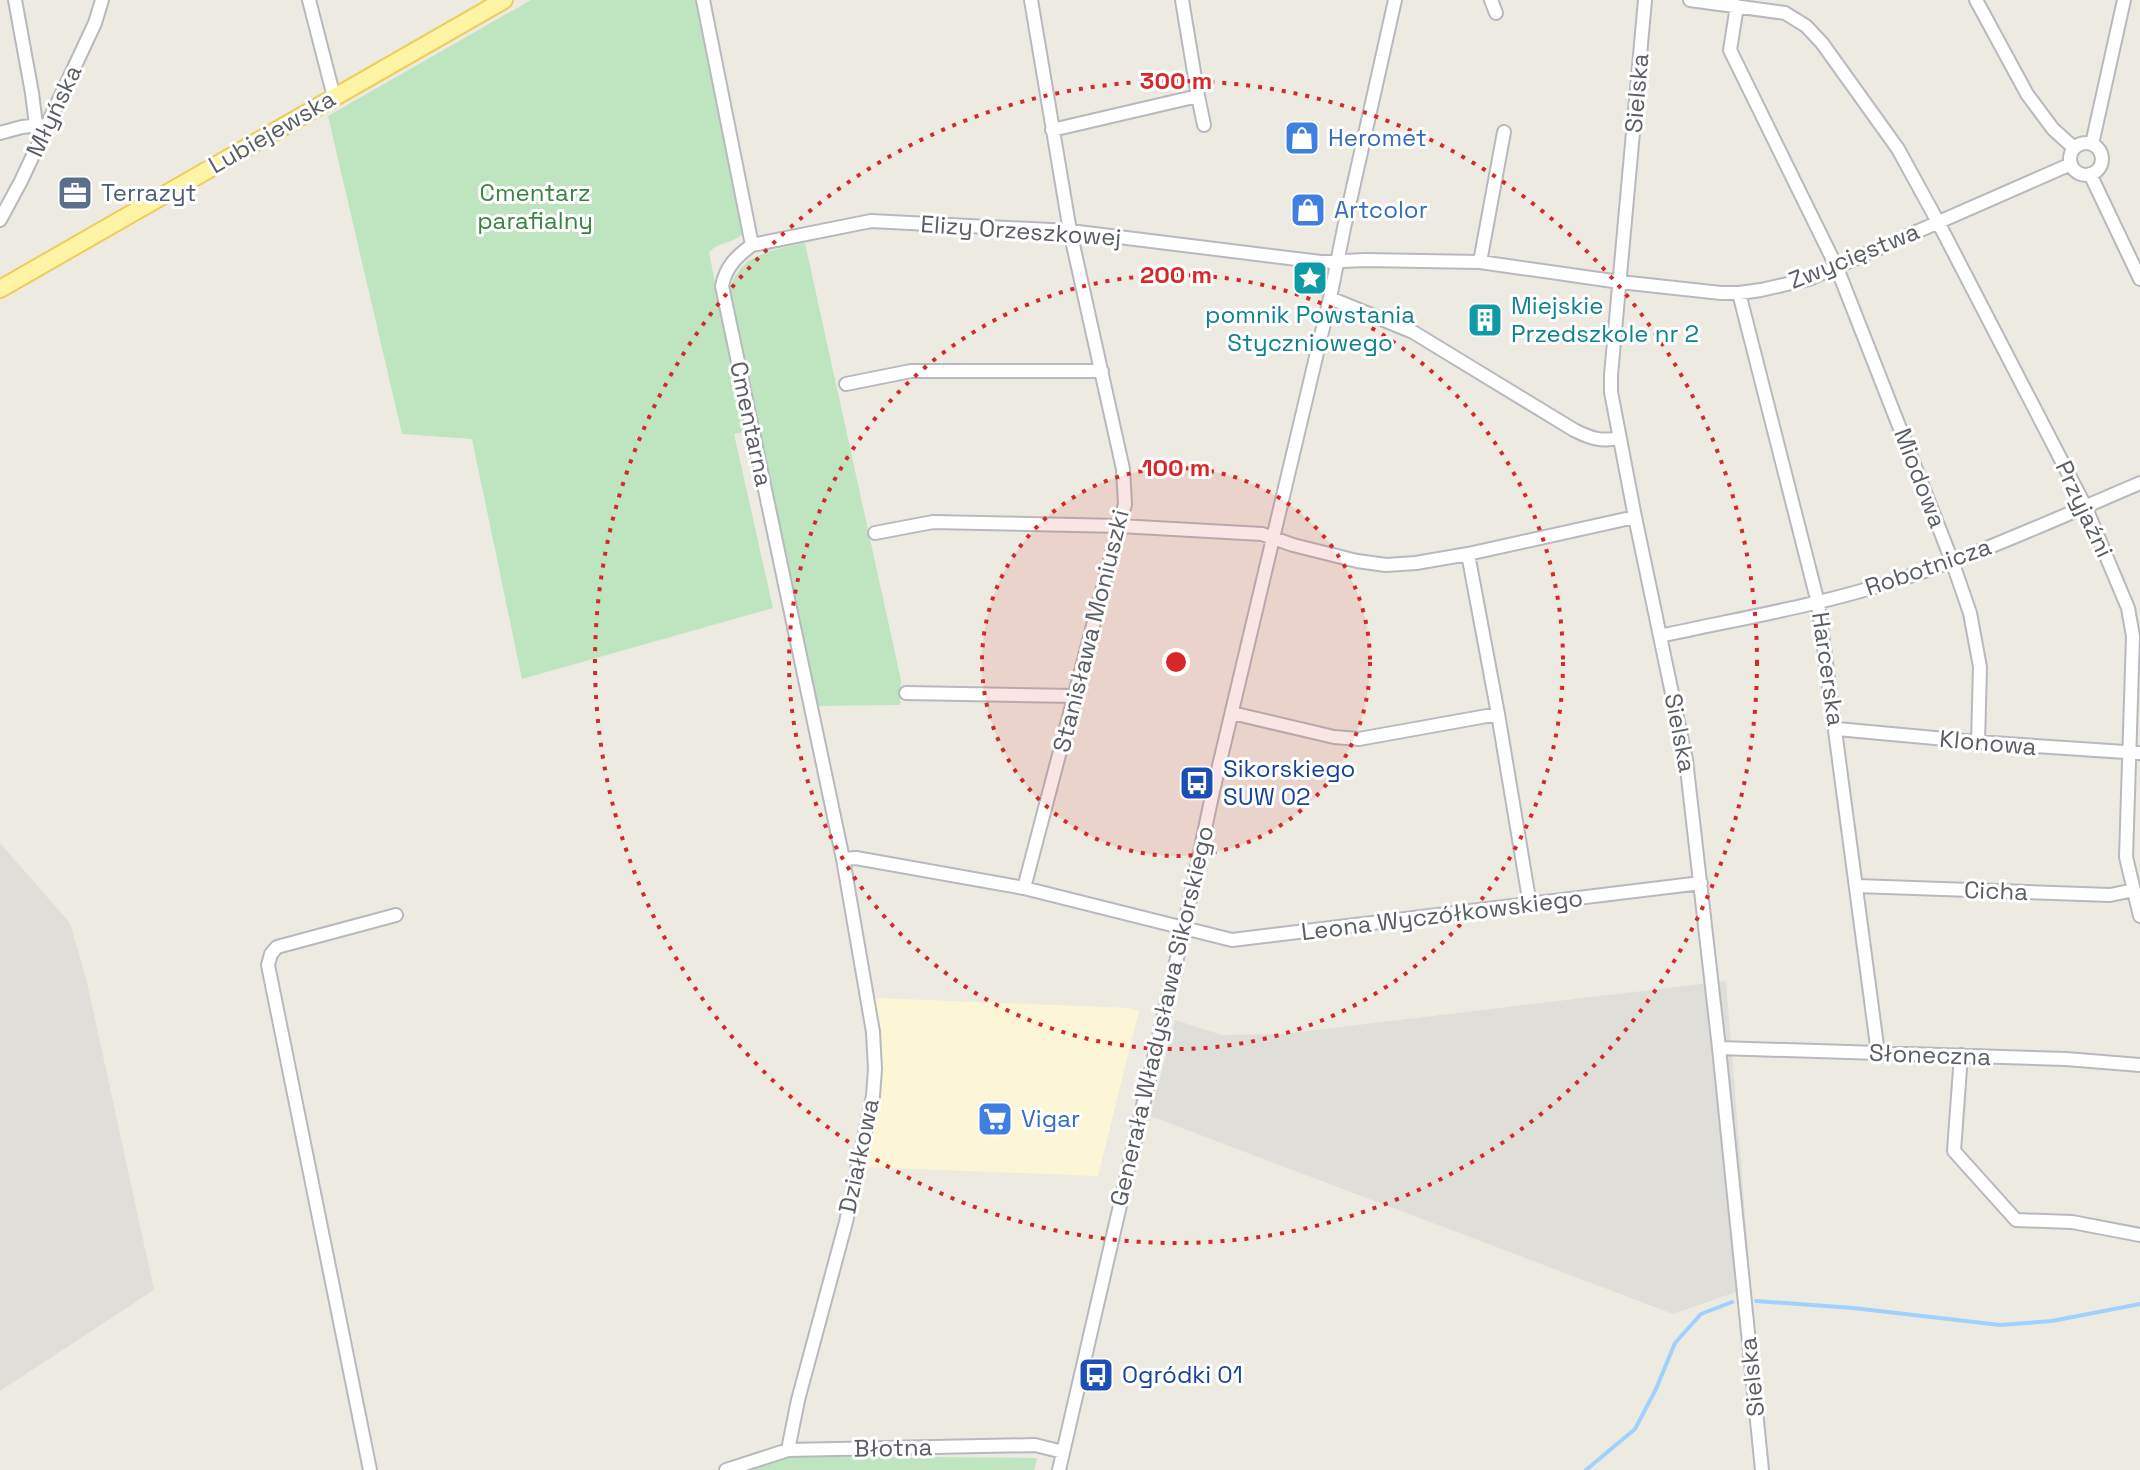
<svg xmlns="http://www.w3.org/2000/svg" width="2140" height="1470" viewBox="0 0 2140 1470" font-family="'Space Grotesk',sans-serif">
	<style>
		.commercial { fill: #fdf6d6 }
		.industrial { fill: #e0ded9 }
		.green { fill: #bee4c0 }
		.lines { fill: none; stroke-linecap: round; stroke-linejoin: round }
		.stream { stroke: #a1d0fd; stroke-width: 4 }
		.minor-casing { stroke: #b7b9be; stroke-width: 16 }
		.major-casing { stroke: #eecc59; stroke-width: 20 }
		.minor { stroke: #fff; stroke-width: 12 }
		.major { stroke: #fdf4a6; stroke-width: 16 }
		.ring { fill: none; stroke: #d62828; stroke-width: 4; stroke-dasharray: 4 8 }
		.labels { text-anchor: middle; stroke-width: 6; stroke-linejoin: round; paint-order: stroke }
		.street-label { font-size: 24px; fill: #5a5d62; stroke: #fff }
		.shop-label { font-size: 24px; fill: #366cbe; stroke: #fff; text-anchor: start }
		.service-label { font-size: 24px; fill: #4e5e75; stroke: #fff; text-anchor: start }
		.park-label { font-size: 24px; fill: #37843f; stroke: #fff }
		.culture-label { font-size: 24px; fill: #0d838f; stroke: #fff; text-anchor: start }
		.transit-label { font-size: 24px; fill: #164399; stroke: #fff; text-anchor: start }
		.centre { fill: #d62828; stroke: #fff; stroke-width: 4 }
		.ring-label { font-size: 24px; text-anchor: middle; font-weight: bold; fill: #d62828; stroke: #fff; stroke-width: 6; stroke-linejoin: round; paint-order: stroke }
	</style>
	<rect width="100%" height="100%" fill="#edebe1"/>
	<path class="commercial" d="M 875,998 L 1128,1008 L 1139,1011 L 1098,1176 L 866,1167 L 881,1076 Z"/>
	<path class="industrial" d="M 0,843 L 70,923 L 87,982 L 154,1290 L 0,1391 Z
		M 1726,981 L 1751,1287 L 1673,1314 L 1150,1116 L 1175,1020 L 1222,1035 L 1282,1034 Z"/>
	<path class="green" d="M 531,0 L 695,0 L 744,233 C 733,244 720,241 709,252 L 744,432 L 734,434 L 773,608 L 522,679 L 472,439 L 402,434 L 328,116 Z
		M 805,243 L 901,680 L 900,705 L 815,706 L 730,293 C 736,254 773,250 805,243 Z
		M 792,1456 L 1037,1458 L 1034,1470 L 748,1470 Z"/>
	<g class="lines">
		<path class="stream" d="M 1756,1301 L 1853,1308 L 2000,1325 L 2052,1321 L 2140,1304
			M 1586,1470 L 1635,1429 L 1656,1389 L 1675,1343 L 1701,1314 L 1732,1302"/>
		<defs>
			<path id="minor" d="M 15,0 L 32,93 L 36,125
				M 309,0 L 334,97
				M 703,0 L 752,245 C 737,256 726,266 722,286 L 843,859 L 873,1032 L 875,1069 L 873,1096 L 846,1222 L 798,1400 L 788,1450
				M 1491,0 L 1496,13
				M 1645,0 L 1611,375 L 1611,392 L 1635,517 L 1686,760 L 1719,1048 L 1762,1470
				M 1690,0 L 1785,13 L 1806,26 L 1822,43 L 1898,149 L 1938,222 L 2085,506 L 2128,608 L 2133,636 L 2126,857 L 2140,916
				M 1976,0 L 2027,94 L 2053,129 L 2074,148
				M 1737,6 L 1730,50 L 1837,268 L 1952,561 L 1970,613 L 1980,667 L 1978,742
				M 1198,96 L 1204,125
				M 1052,130 L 1198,96 L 1182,0
				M 0,133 L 22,127 L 40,125
				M2070 159a16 16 0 1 1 32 0a16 16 0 1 1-32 0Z
				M 2092,144 L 2124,0
				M 2090,174 L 2140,279
				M 0,220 L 21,181 L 95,23 L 102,0
				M 752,245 L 871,221 L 1070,231 L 1321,262 L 1365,260 L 1480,262 L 1620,282 L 1721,293 L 1739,293 L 1761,290 L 1809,279 L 2071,164
				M 1480,262 L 1504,132
				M 1739,293 L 1818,603 L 1878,1053
				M 1330,298 L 1413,332 L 1574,430 C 1590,438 1601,442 1619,438
				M 846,384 L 911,371 L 1102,371
				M 875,533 L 933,522 L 1120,526 L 1262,534 L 1293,545 L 1357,561 L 1386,565 L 1416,563 L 1468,554 L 1635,517
				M 1468,554 L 1498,714 L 1530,905
				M 1660,636 C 1737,619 1816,606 1891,582 C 1976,556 2058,518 2140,483
				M 906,693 L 1074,696
				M 1232,713 L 1334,737 L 1359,739 L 1498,714
				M 1837,729 L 1978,742 L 2140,753
				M 843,859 L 856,858 L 1024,888 L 1232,940 L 1701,883
				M 1857,886 L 2110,895 L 2134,890
				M 1024,888 L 1125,504 L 1123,469 L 1070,231 L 1031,0
				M 1719,1048 L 2066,1059 L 2140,1065
				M 1961,1055 L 1954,1151 L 2016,1220 L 2072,1222 L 2140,1235
				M 370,1470 L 268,965 L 271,954 L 277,947 L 396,915
				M 726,1470 L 788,1450 L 1035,1445 L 1063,1452
				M 1059,1470 L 1184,928 L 1213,791 L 1330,298 L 1344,228 L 1395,0"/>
			<path id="major" d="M 0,289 L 504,0"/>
		</defs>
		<use href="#minor" class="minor-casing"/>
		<use href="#major" class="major-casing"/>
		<use href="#minor" class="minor"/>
		<use href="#major" class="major"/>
	</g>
	<circle cx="1176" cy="662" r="194" fill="#d62828" fill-opacity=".12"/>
	<g class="ring">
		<circle cx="1176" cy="662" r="194"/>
		<circle cx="1176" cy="662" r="387"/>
		<circle cx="1176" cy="662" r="581"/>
	</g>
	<defs>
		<symbol id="shop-square" viewBox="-11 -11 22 22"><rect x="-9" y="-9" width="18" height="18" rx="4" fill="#3f7fe0" stroke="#fff"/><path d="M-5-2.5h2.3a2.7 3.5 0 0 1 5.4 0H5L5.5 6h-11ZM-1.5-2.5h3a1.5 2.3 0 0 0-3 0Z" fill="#fff"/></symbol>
		<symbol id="office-square" viewBox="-11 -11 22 22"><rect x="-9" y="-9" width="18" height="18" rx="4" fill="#5c6f8a" stroke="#fff"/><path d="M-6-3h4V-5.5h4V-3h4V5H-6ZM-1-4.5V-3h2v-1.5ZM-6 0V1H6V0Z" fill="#fff"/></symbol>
		<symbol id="sight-square" viewBox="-11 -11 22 22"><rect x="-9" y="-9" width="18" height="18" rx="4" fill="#0f9aa8" stroke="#fff"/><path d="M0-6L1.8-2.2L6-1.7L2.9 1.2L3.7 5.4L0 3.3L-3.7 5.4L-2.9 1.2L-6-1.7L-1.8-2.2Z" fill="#fff"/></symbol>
		<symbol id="building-square" viewBox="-11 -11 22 22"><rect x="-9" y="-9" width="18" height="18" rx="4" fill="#0f9aa8" stroke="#fff"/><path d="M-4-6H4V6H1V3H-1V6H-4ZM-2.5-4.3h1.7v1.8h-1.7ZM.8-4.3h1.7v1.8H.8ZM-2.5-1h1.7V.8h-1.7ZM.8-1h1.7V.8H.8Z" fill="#fff"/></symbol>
		<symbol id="bus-square" viewBox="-11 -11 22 22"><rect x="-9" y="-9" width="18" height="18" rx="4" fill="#1a4fb4" stroke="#fff"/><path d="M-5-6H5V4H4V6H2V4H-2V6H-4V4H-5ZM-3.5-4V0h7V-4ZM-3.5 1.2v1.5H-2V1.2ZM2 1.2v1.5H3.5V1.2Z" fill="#fff"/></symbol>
		<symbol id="supermarket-square" viewBox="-11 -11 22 22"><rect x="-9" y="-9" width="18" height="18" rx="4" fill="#3f7fe0" stroke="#fff"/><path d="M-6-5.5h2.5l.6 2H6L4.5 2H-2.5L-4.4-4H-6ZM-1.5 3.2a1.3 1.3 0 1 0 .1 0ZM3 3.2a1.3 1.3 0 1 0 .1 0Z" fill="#fff"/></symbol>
	</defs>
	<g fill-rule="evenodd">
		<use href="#shop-square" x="1282" y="118" width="40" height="40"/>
		<use href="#office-square" x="55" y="173" width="40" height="40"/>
		<use href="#shop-square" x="1288" y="190" width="40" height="40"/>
		<use href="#sight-square" x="1290" y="258" width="40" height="40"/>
		<use href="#building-square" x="1465" y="300" width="40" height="40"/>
		<use href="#bus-square" x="1177" y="763" width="40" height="40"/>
		<use href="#supermarket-square" x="975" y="1099" width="40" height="40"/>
		<use href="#bus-square" x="1076" y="1355" width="40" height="40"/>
	</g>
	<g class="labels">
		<g class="street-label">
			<text transform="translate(1637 93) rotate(-85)" y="8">Sielska</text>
			<text transform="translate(54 111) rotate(-65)" y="8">Młyńska</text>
			<text transform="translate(272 132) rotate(-30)" y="8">Lubiejewska</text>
			<text transform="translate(1021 231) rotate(4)" y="8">Elizy Orzeszkowej</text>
			<text transform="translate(1854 256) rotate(-22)" y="8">Zwycięstwa</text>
			<text transform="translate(751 424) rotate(78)" y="8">Cmentarna</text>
			<text transform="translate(1920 478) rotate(69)" y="8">Miodowa</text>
			<text transform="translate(2084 509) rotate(65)" y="8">Przyjaźni</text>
			<text transform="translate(1928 567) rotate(-19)" y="8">Robotnicza</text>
			<text transform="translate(1091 631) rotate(-76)" y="8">Stanisława Moniuszki</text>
			<text transform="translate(1828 669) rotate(82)" y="8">Harcerska</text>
			<text transform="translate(1680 733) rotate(79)" y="8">Sielska</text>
			<text transform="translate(1988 743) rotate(5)" y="8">Klonowa</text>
			<text transform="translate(1996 891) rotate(2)" y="8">Cicha</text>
			<text transform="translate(1442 915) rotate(-7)" y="8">Leona Wyczółkowskiego</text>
			<text transform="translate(1162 1016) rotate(-77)" y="8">Generała Władysława Sikorskiego</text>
			<text transform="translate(1930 1055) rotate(2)" y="8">Słoneczna</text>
			<text transform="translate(859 1156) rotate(-78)" y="8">Działkowa</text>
			<text transform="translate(1752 1377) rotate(-96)" y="8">Sielska</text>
			<text transform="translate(893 1448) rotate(-1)" y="8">Błotna</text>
		</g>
		<g class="shop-label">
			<text x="1328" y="146">Heromet</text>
			<text x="1334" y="218">Artcolor</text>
			<text x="1021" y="1127">Vigar</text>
		</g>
		<g class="service-label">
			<text x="101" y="201">Terrazyt</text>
		</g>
		<g class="park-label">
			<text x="535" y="201">Cmentarz<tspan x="535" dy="28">parafialny</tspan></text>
		</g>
		<g class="culture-label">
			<text x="1511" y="314">Miejskie<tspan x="1511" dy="28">Przedszkole nr 2</tspan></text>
			<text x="1310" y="323" text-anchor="middle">pomnik Powstania<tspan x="1310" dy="28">Styczniowego</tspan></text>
		</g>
		<g class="transit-label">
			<text x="1223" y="777">Sikorskiego<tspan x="1223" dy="28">SUW 02</tspan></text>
			<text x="1122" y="1383">Ogródki 01</text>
		</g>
	</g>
	<circle cx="1176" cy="662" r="12" class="centre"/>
	<g class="ring-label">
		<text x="1176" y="89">300 m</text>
		<text x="1176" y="283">200 m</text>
		<text x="1176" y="476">100 m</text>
	</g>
</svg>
